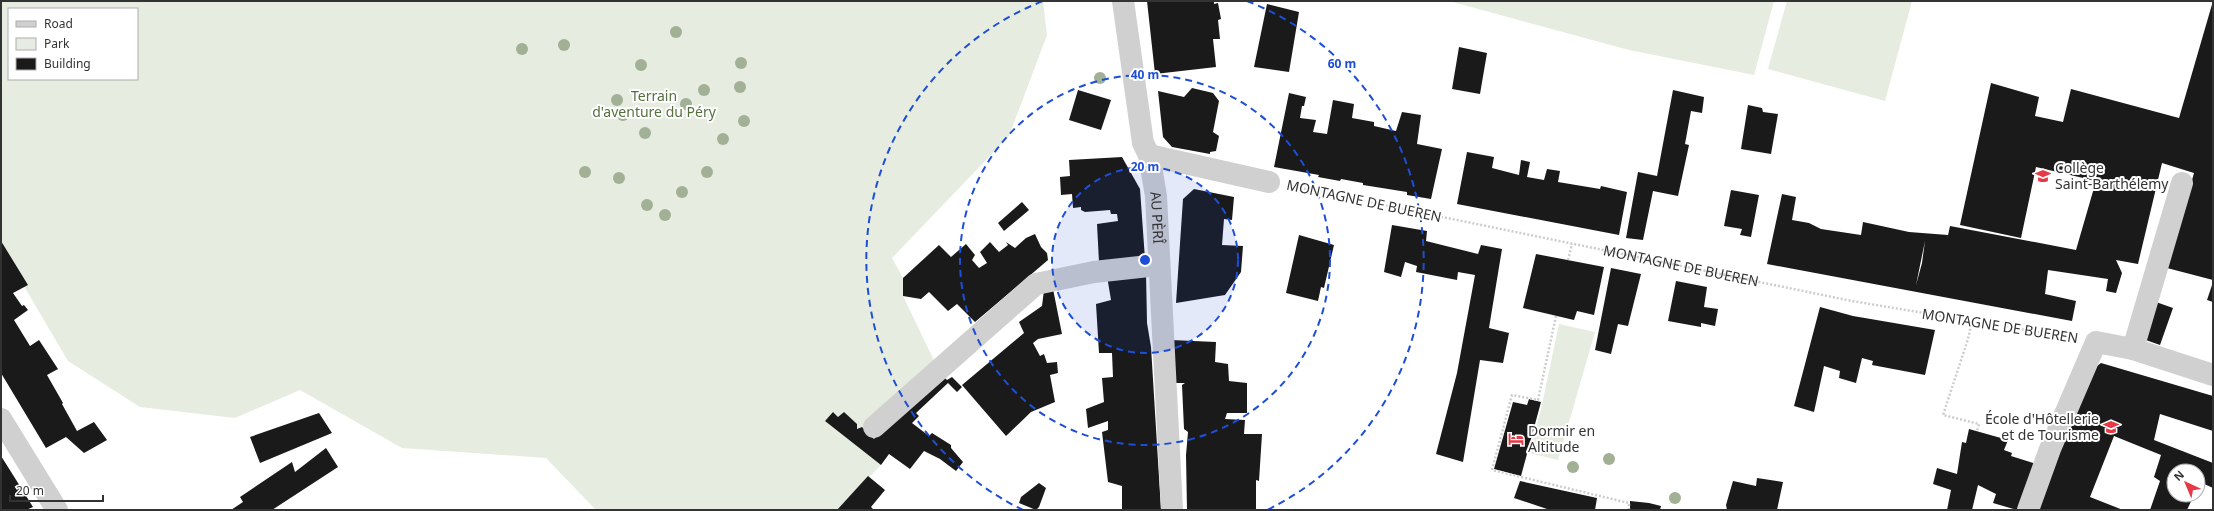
<svg xmlns="http://www.w3.org/2000/svg" width="2214" height="511" viewBox="0 0 2214 511" font-family="'Noto Sans',sans-serif">
	<style>
		.green { fill: #e6ecdf; fill-rule: evenodd }
		.building { fill: #1a1a1a; fill-rule: evenodd }
		.lines { fill: none; stroke-linecap: round; stroke-linejoin: round }
		.path { stroke: #cdcdcd; stroke-width: 2.5; stroke-dasharray: 2 2; stroke-linecap: butt }
		.minor { stroke: #d0d0d0; stroke-width: 22 }
		.tree { fill: #a2b095 }
		.ring { fill: none; stroke: #1d4ed8; stroke-width: 2; stroke-dasharray: 7 5 }
		.labels { text-anchor: middle; stroke-width: 4; stroke-linejoin: round; paint-order: stroke }
		.park-label { font-size: 14px; fill: #56703f; stroke: #fff }
		.poi-label { font-size: 14px; fill: #333; stroke: #fff; text-anchor: start }
		.street-label { font-size: 14px; fill: #333; stroke: #fff }
		.centre { fill: #1d4ed8; stroke: #fff; stroke-width: 2 }
		.ring-label { font-size: 12px; text-anchor: middle; font-weight: bold; fill: #1d4ed8; stroke: #fff; stroke-width: 4; stroke-linejoin: round; paint-order: stroke }
	</style>
	<rect width="100%" height="100%" fill="#fff"/>
	<path class="green" d="M 1,1 L 1043,1 L 1047,35 L 1009,136 L 892,258 L 903,278 L 903,296 L 940,373 L 874,439 L 862,427 L 857,429 L 856,424 L 844,412 L 838,417 L 833,412 L 825,421 L 881,465 L 837,510 L 596,510 L 546,458 L 402,448 L 300,390 L 235,418 L 140,407 L 68,361 L 1,247 ZM 9,9 L 137,9 L 137,79 L 9,79 Z
		M 1449,1 L 1774,1 L 1754,75 L 1629,50 Z
		M 1787,1 L 1912,1 L 1885,101 L 1768,69 Z
		M 1559,324 L 1595,332 L 1558,460 L 1529,453 L 1541,409 Z"/>
	<path class="building" d="M 1147,1 L 1214,1 L 1214,4 L 1218,3 L 1221,19 L 1218,20 L 1220,39 L 1213,39 L 1216,67 L 1155,74 Z
		M 2213,1 L 2213,280 L 2167,268 L 2194,173 L 2162,163 L 2138,264 L 2116,260 L 2122,273 L 2116,293 L 2106,291 L 2108,279 L 2048,270 L 2045,294 L 2076,301 L 2072,321 L 1767,264 L 1782,194 L 1796,197 L 1792,220 L 1809,223 L 1821,229 L 1861,235 L 1863,222 L 1909,232 L 1948,235 L 1947,240 L 1950,226 L 2076,250 L 2096,181 L 2036,167 L 2021,238 L 1960,225 L 1991,83 L 2039,97 L 2035,116 L 2063,122 L 2071,89 L 2179,118 ZM 1925,241 L 1922,263 L 1916,285 Z
		M 1267,4 L 1299,12 L 1289,72 L 1254,67 Z
		M 1459,47 L 1487,53 L 1480,94 L 1452,89 Z
		M 1192,88 L 1213,93 L 1219,101 L 1213,132 L 1219,136 L 1216,151 L 1210,152 L 1210,154 L 1172,147 L 1163,137 L 1158,91 L 1184,97 Z
		M 1078,90 L 1111,100 L 1101,130 L 1069,120 Z
		M 1673,90 L 1704,97 L 1702,113 L 1691,111 L 1685,144 L 1689,145 L 1678,196 L 1653,191 L 1643,240 L 1626,238 L 1638,172 L 1657,176 Z
		M 1289,93 L 1306,97 L 1304,106 L 1302,106 L 1300,118 L 1316,120 L 1313,132 L 1327,134 L 1333,100 L 1354,104 L 1352,118 L 1374,122 L 1374,126 L 1396,131 L 1402,112 L 1421,115 L 1417,144 L 1442,149 L 1431,199 L 1407,195 L 1407,192 L 1363,185 L 1363,183 L 1341,179 L 1340,181 L 1318,177 L 1319,175 L 1274,167 Z
		M 1748,105 L 1762,108 L 1763,112 L 1778,114 L 1771,154 L 1741,149 Z
		M 1467,152 L 1494,157 L 1492,168 L 1519,175 L 1521,160 L 1530,162 L 1527,177 L 1544,180 L 1547,169 L 1560,171 L 1558,182 L 1600,189 L 1601,186 L 1627,192 L 1619,235 L 1457,204 Z
		M 1122,157 L 1140,189 L 1145,259 L 1099,262 L 1097,224 L 1118,221 L 1117,214 L 1111,214 L 1110,210 L 1085,212 L 1081,210 L 1081,207 L 1073,208 L 1072,194 L 1061,195 L 1060,177 L 1070,176 L 1069,160 Z
		M 1194,189 L 1234,197 L 1232,220 L 1224,219 L 1222,245 L 1243,246 L 1241,272 L 1225,295 L 1176,303 L 1183,199 Z
		M 1731,190 L 1759,195 L 1751,237 L 1740,235 L 1742,229 L 1724,226 Z
		M 1022,202 L 1029,210 L 1004,231 L 998,223 Z
		M 1392,225 L 1427,231 L 1426,241 L 1478,254 L 1481,245 L 1502,249 L 1489,328 L 1509,333 L 1503,363 L 1480,360 L 1463,462 L 1436,454 L 1457,373 L 1475,275 L 1458,272 L 1457,280 L 1416,272 L 1417,266 L 1405,262 L 1401,277 L 1384,272 Z
		M 1035,234 L 1041,247 L 1047,253 L 1048,260 L 975,322 L 957,304 L 948,311 L 929,292 L 921,299 L 903,296 L 903,278 L 939,245 L 951,257 L 966,244 L 975,255 L 972,260 L 979,268 L 987,263 L 980,252 L 990,242 L 999,252 L 1008,245 L 1006,242 L 1015,248 L 1026,238 Z
		M 1299,235 L 1334,245 L 1324,288 L 1321,287 L 1318,301 L 1286,293 Z
		M 1,241 L 28,285 L 13,293 L 22,306 L 24,305 L 28,310 L 14,320 L 30,346 L 39,340 L 58,369 L 47,375 L 63,403 L 62,404 L 77,431 L 94,422 L 107,440 L 84,453 L 66,437 L 46,448 L 1,373 Z
		M 1536,254 L 1604,267 L 1594,315 L 1577,311 L 1574,320 L 1523,308 Z
		M 1611,268 L 1641,274 L 1628,326 L 1618,324 L 1611,354 L 1595,350 Z
		M 1146,272 L 1147,323 L 1151,347 L 1161,510 L 1122,510 L 1122,486 L 1108,482 L 1102,432 L 1108,430 L 1108,421 L 1088,428 L 1086,409 L 1104,402 L 1102,378 L 1113,377 L 1112,353 L 1099,353 L 1096,304 L 1111,300 L 1107,276 Z
		M 1676,281 L 1707,287 L 1704,307 L 1718,309 L 1715,326 L 1701,323 L 1701,327 L 1668,321 Z
		M 2213,282 L 2213,302 L 2207,300 Z
		M 1053,289 L 1062,334 L 1038,339 L 1033,343 L 1040,356 L 1044,354 L 1047,363 L 1057,362 L 1058,373 L 1050,375 L 1055,402 L 1031,412 L 1006,436 L 962,385 L 1024,333 L 1019,322 L 1042,306 L 1044,290 Z
		M 2156,302 L 2173,308 L 2160,345 L 2143,339 Z
		M 1820,307 L 1853,316 L 1935,330 L 1925,375 L 1872,365 L 1873,361 L 1862,358 L 1856,383 L 1839,378 L 1840,371 L 1824,366 L 1814,412 L 1794,406 Z
		M 1171,340 L 1216,342 L 1215,362 L 1228,364 L 1229,381 L 1247,383 L 1247,413 L 1227,413 L 1225,419 L 1245,420 L 1244,434 L 1262,434 L 1259,481 L 1256,480 L 1256,510 L 1187,510 L 1186,455 L 1188,432 L 1184,429 L 1182,385 L 1185,383 L 1173,383 Z
		M 2101,363 L 2213,396 L 2213,431 L 2160,414 L 2154,440 L 2213,463 L 2213,488 L 2200,482 L 2198,487 L 2198,471 L 2174,471 L 2174,495 L 2194,495 L 2187,510 L 2150,510 L 2160,481 L 2154,477 L 2161,455 L 2114,436 L 2090,497 L 2123,510 L 2030,510 L 2092,370 Z
		M 940,373 L 947,380 L 952,377 L 962,387 L 957,392 L 948,383 L 916,413 L 919,416 L 912,423 L 929,436 L 932,433 L 951,445 L 951,448 L 963,462 L 956,471 L 940,459 L 924,451 L 910,469 L 889,454 L 881,465 L 825,421 L 833,412 L 838,417 L 844,412 L 857,424 L 857,429 L 862,427 L 874,439 Z
		M 1529,399 L 1541,402 L 1521,476 L 1494,469 L 1513,402 L 1527,405 Z
		M 319,413 L 332,433 L 260,463 L 250,437 Z
		M 1969,429 L 2008,440 L 2004,450 L 2012,453 L 2011,456 L 2040,465 L 2025,510 L 2017,510 L 1993,503 L 1996,494 L 1978,485 L 1972,510 L 1947,510 L 1951,490 L 1933,484 L 1937,468 L 1957,474 L 1962,442 L 1966,443 Z
		M 326,448 L 338,467 L 272,510 L 231,510 L 243,502 L 240,497 L 292,462 L 295,472 Z
		M 1,456 L 8,467 L 33,507 L 26,510 L 1,510 Z
		M 868,476 L 885,490 L 871,507 L 874,510 L 837,510 Z
		M 1757,478 L 1783,482 L 1777,510 L 1727,510 L 1726,505 L 1733,481 L 1756,486 Z
		M 1520,481 L 1597,498 L 1595,510 L 1550,510 L 1514,498 Z
		M 1039,483 L 1046,488 L 1039,507 L 1036,510 L 1019,503 L 1021,497 Z
		M 1630,501 L 1649,503 L 1661,506 L 1660,510 L 1630,510 Z"/>
	<g class="lines">
		<g class="path">
			<path id="s1" d="M 1296,187 L 1852,301 L 2068,337"/>
			<path d="M 1568,260 L 1572,244"/>
			<path d="M 1556,316 L 1538,400 L 1512,395 L 1492,470 L 1629,503 L 1629,510"/>
			<path d="M 1972,321 L 1968,339 L 1943,415 L 1979,424 L 1977,431"/>
		</g>
		<g class="minor">
			<path id="s2" d="M 1123,1 L 1143,143 L 1149,155 L 1156,196 L 1172,510"/>
			<path d="M 1149,155 L 1269,182"/>
			<path d="M 2133,349 L 2182,183"/>
			<path d="M 1,419 L 57,510"/>
			<path d="M 874,427 L 1036,284 L 1094,272 L 1158,265"/>
			<path d="M 2028,510 L 2050,449 L 2096,342 L 2133,349 L 2213,375"/>
		</g>
	</g>
	<g class="tree">
		<circle cx="676" cy="32" r="6"/>
		<circle cx="564" cy="45" r="6"/>
		<circle cx="522" cy="49" r="6"/>
		<circle cx="741" cy="63" r="6"/>
		<circle cx="641" cy="65" r="6"/>
		<circle cx="1100" cy="78" r="6"/>
		<circle cx="740" cy="87" r="6"/>
		<circle cx="704" cy="90" r="6"/>
		<circle cx="617" cy="100" r="6"/>
		<circle cx="686" cy="104" r="6"/>
		<circle cx="623" cy="115" r="6"/>
		<circle cx="744" cy="121" r="6"/>
		<circle cx="645" cy="133" r="6"/>
		<circle cx="723" cy="139" r="6"/>
		<circle cx="585" cy="172" r="6"/>
		<circle cx="707" cy="172" r="6"/>
		<circle cx="619" cy="178" r="6"/>
		<circle cx="682" cy="192" r="6"/>
		<circle cx="647" cy="205" r="6"/>
		<circle cx="665" cy="215" r="6"/>
		<circle cx="1609" cy="459" r="6"/>
		<circle cx="1573" cy="467" r="6"/>
		<circle cx="1675" cy="498" r="6"/>
	</g>
	<circle cx="1145" cy="260" r="93" fill="#1d4ed8" fill-opacity=".12"/>
	<g class="ring">
		<circle cx="1145" cy="260" r="93"/>
		<circle cx="1145" cy="260" r="185"/>
		<path d="M1023 510A278 278 0 0 1 1043 1M1247 1A278 278 0 0 1 1267 510"/>
	</g>
	<defs>
		<symbol id="school-bare" viewBox="-9 -9 18 18"><path d="M0-5L7-2L0 1L-7-2ZM-4 1L0 2.5L4 1V4Q0 6-4 4Z" fill="#e63946" stroke="#fff" stroke-width="2.5" paint-order="stroke"/></symbol>
		<symbol id="hotel-bare" viewBox="-9 -9 18 18"><path d="M-6-4.5h1.5V1H6V5H4.5V3h-9V5H-6ZM-4 0a1.8 1.8 0 1 1 3.6 0ZM.5 0V-2.5h3Q6-2.5 6 0Z" fill="#e63946" stroke="#fff" stroke-width="2.5" paint-order="stroke"/></symbol>
	</defs>
	<g fill-rule="evenodd">
		<use href="#school-bare" x="2032" y="165" width="22" height="22"/>
		<use href="#school-bare" x="2100" y="416" width="22" height="22"/>
		<use href="#hotel-bare" x="1505" y="428" width="22" height="22"/>
	</g>
	<g class="labels">
		<g class="park-label">
			<text x="654" y="101">Terrain<tspan x="654" dy="16">d'aventure du Péry</tspan></text>
		</g>
		<g class="poi-label">
			<text x="2055" y="173">Collège<tspan x="2055" dy="16">Saint-Barthélemy</tspan></text>
			<text x="2099" y="424" text-anchor="end">École d'Hôtellerie<tspan x="2099" dy="16">et de Tourisme</tspan></text>
			<text x="1528" y="436">Dormir en<tspan x="1528" dy="16">Altitude</tspan></text>
		</g>
		<g class="street-label">
			<text transform="translate(1364 201) rotate(12)" y="5">MONTAGNE DE BUEREN</text>
			<text dy="5" stroke="none"><textPath href="#s2" startOffset="220">AU PÈRÎ</textPath></text>
			<text dy="5" stroke="none"><textPath href="#s1" startOffset="393">MONTAGNE DE BUEREN</textPath></text>
			<text transform="translate(2000 326) rotate(9)" y="5">MONTAGNE DE BUEREN</text>
		</g>
	</g>
	<circle cx="1145" cy="260" r="6" class="centre"/>
	<g class="ring-label">
		<text x="1342" y="68">60 m</text>
		<text x="1145" y="79">40 m</text>
		<text x="1145" y="171">20 m</text>
	</g>
	<rect width="2214" height="511" fill="none" stroke="#333333" stroke-width="4"/>
	<rect x="8" y="8" width="130" height="72" fill="#ffffff" stroke="#adadad"/>
	<rect x="16" y="21" width="20" height="6" fill="#d0d0d0" stroke="#adadad"/>
	<text x="44" y="28" font-size="12" fill="#333333">Road</text>
	<rect x="16" y="38" width="20" height="12" fill="#e6ecdf" stroke="#adadad"/>
	<text x="44" y="48" font-size="12" fill="#333333">Park</text>
	<rect x="16" y="58" width="20" height="12" fill="#1a1a1a" stroke="#adadad"/>
	<text x="44" y="68" font-size="12" fill="#333333">Building</text>
	<g transform="translate(2186 483) rotate(316)"><circle r="19" fill="#ffffff" stroke="#adadad"/>
	<path d="M0-3L7 15L0 10L-7 15Z" fill="#e63946"/>
	<text y="-6" font-size="11" font-weight="bold" text-anchor="middle" fill="#333333">N</text>
	</g>
	<path d="M10 495v6h93v-6" fill="none" stroke="#333333" stroke-width="2"/>
	<text x="16" y="495" font-size="12" fill="#333333" stroke="#ffffff" stroke-width="3" paint-order="stroke">20 m</text>
</svg>
